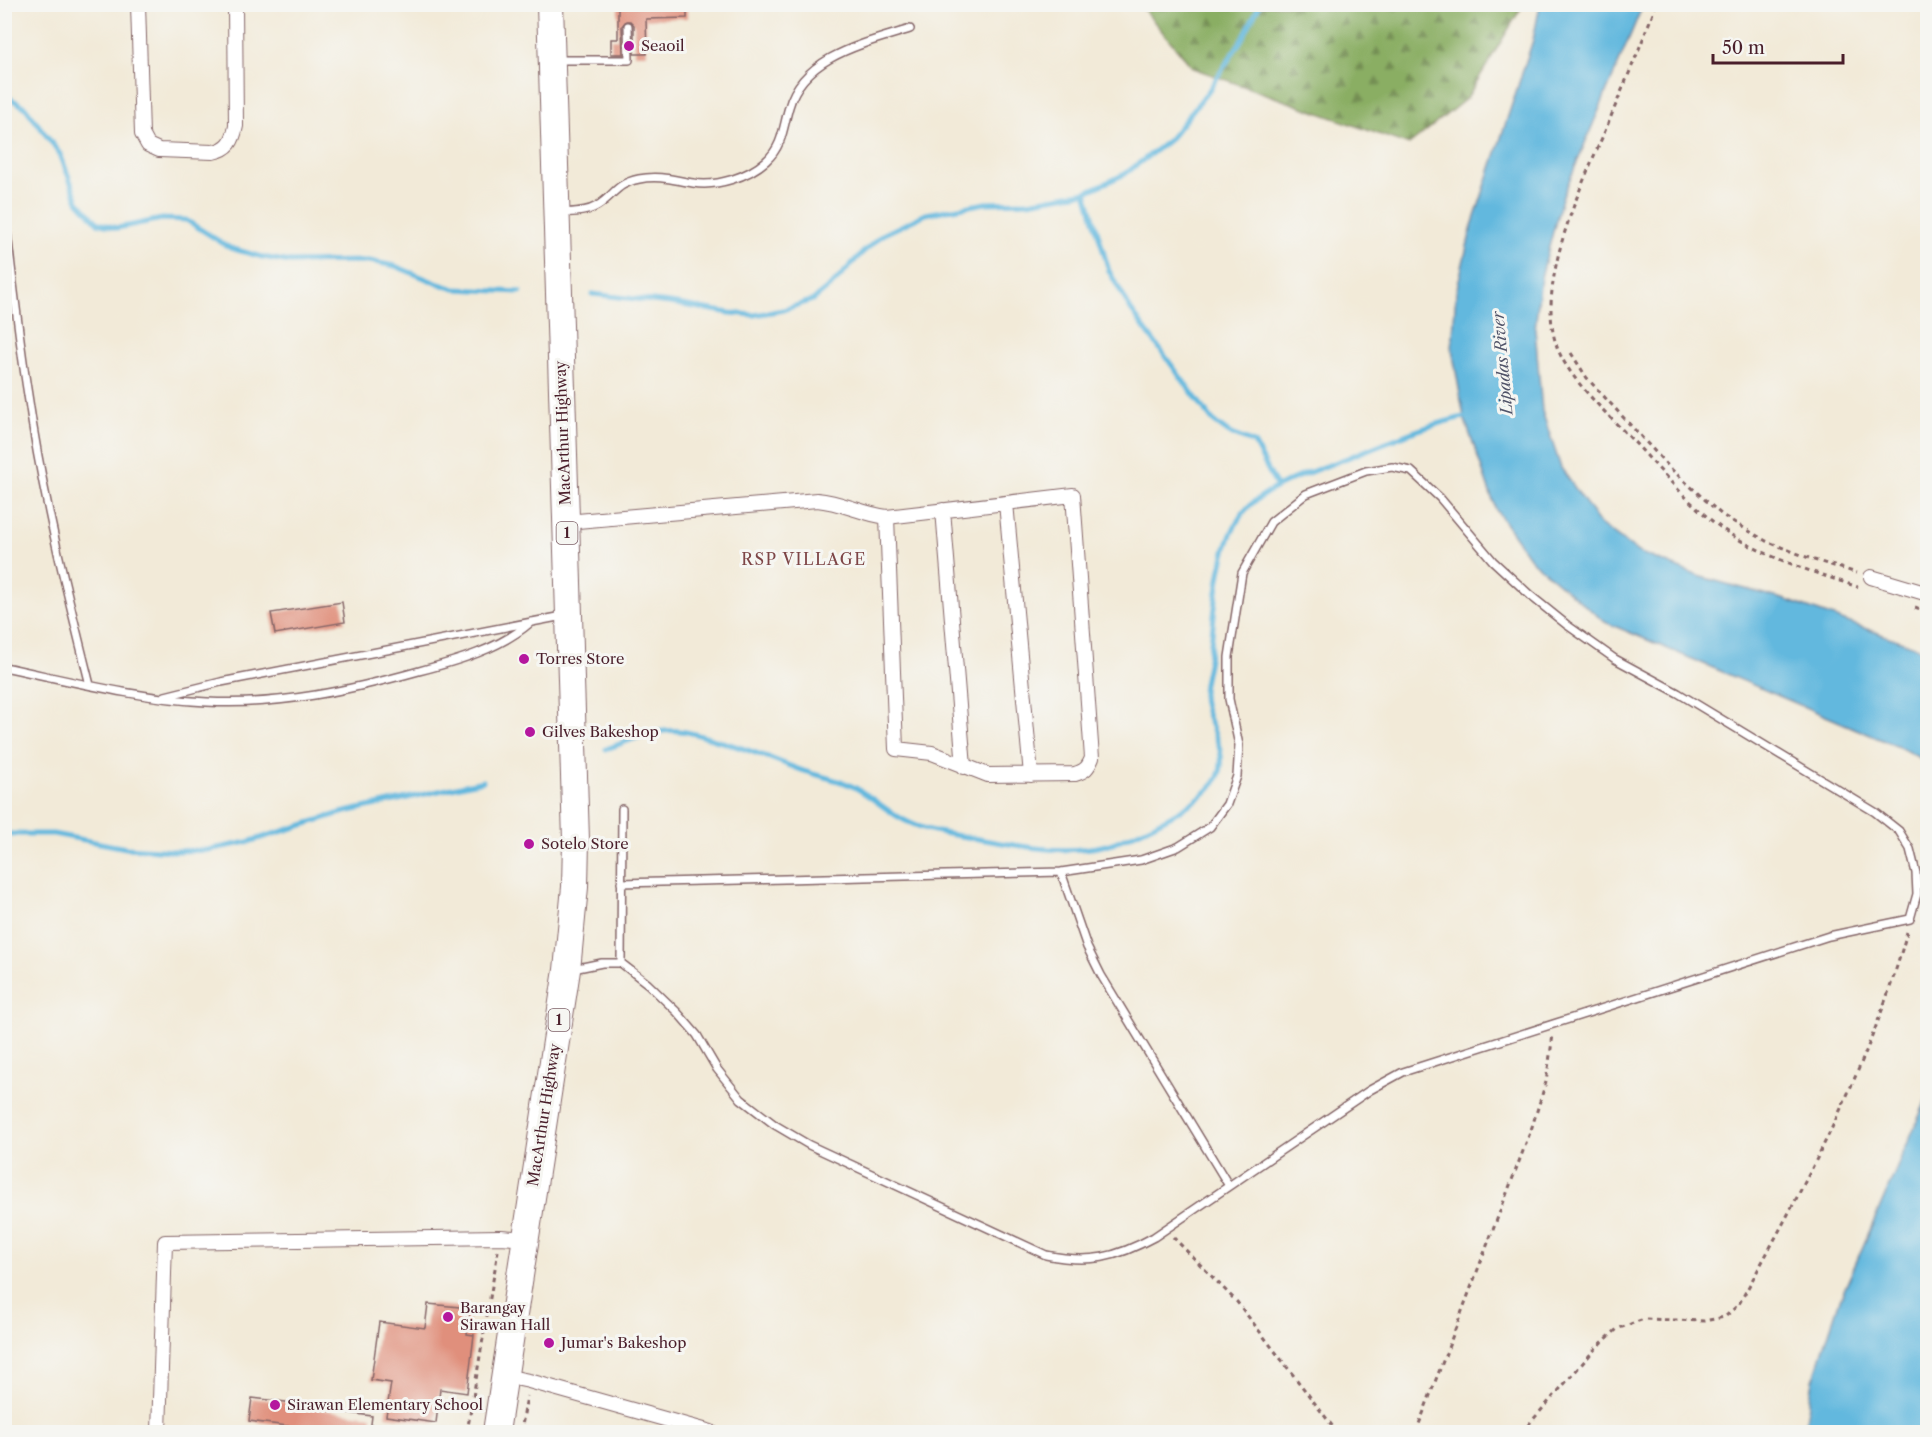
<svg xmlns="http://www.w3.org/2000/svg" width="1932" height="1437" viewBox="0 0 1932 1437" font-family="'Libre Caslon Text',serif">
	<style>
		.forest { fill: url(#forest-firs); stroke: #6a6647; stroke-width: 1.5 }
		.water { fill: #62b8de; stroke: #566c84; stroke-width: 1.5 }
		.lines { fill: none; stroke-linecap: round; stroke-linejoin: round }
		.stream { stroke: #62b8de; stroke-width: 5 }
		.building { fill: #e08f7c }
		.lane-casing { stroke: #856668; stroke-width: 10 }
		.street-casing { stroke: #856668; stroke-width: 16 }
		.highway-casing { stroke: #856668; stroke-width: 28 }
		.path { stroke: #856668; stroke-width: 3; stroke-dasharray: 4.5 4.5; stroke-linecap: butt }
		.lane { stroke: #fff; stroke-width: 7 }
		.street { stroke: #fff; stroke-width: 14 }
		.highway { stroke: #fff; stroke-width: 26 }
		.poi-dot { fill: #b5179e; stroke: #f6f6f2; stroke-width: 2 }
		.labels { text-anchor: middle; stroke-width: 6; stroke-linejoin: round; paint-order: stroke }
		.shield { fill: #f6f6f2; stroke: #7e6067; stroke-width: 1.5 }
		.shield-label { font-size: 14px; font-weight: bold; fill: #4a1f2b }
		.poi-label { font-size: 15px; fill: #4a1f2b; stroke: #f6f6f2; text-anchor: start }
		.street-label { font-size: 15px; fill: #4a1f2b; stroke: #f6f6f2 }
		.water-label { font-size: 16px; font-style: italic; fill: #52556a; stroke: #f6f6f2 }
		.neighbourhood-label { font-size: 16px; letter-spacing: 1.5px; fill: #7e4647; stroke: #f6f6f2 }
	</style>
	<defs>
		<pattern id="forest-firs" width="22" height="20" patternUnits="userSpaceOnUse" patternTransform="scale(1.5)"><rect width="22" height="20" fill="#8aae63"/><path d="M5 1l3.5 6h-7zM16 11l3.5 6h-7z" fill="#738d52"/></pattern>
	</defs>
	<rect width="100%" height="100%" fill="#f6f6f2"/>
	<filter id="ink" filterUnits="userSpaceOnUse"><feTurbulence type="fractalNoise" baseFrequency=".0167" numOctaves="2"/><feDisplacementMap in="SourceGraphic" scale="12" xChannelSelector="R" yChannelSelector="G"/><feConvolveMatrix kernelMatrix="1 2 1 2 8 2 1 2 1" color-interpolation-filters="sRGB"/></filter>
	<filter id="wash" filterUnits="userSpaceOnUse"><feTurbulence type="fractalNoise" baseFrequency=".008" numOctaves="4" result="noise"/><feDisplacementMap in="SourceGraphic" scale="24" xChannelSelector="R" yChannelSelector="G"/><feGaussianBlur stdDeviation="1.35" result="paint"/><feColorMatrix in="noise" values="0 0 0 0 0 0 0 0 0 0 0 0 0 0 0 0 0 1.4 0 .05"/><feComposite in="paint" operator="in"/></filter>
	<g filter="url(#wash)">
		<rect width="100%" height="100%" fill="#f2ead8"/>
		<path class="forest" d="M 1140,5 L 1523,5 L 1467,98 L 1409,145 L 1193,68 Z"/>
		<path class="water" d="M 1540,5 L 1643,5 L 1562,198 L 1541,277 L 1535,329 L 1542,411 L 1561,468 L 1600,524 L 1638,552 L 1701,577 L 1786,600 L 1914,646 L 1927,653 L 1927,762 L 1901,748 L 1605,622 L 1531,560 L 1496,510 L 1464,417 L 1452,349 L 1456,292 L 1472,226 L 1533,40 Z
			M 1927,1098 L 1928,1373 L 1924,1404 L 1927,1432 L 1804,1432 L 1813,1381 L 1839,1302 Z"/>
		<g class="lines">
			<path class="stream" d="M 4,95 L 25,107 L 60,154 L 78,201 L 98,223 L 117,228 L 162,219 L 186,220 L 230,248 L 262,257 L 290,262 L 369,261 L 395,266 L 439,284 L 455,289 L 520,292
				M 1086,192 L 1109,271 L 1131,310 L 1213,421 L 1229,433 L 1254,443 L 1277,487
				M 592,294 L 670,303 L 730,313 L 754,315 L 783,310 L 813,300 L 835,282 L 860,255 L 882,235 L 926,214 L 986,203 L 1028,202 L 1086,192 L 1125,174 L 1169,140 L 1209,90 L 1244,36 L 1260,4
				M 606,749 C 629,741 655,728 680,731 C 692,732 704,737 715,740 C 746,748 774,760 804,771 C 819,776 835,779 850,785 C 872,795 890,816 915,825 C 935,833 958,836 979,839 C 1018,846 1063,855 1102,846 C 1113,844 1125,838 1136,833 C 1158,823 1207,800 1218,777 C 1231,748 1202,721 1203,692 C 1204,678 1209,664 1210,651 C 1216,608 1217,529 1255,501 C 1282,480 1320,469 1352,456 C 1390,441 1428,424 1469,416
				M 4,834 L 53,834 L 126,848 L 175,851 L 208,850 L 248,842 L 341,813 L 483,781"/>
		</g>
		<g id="blocks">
			<path class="building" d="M 618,4 L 687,4 L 687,18 L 646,19 L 647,54 L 634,54 L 634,25 L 630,21 L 626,21 L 622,26 L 623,54 L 611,54 L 611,39 L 618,39 Z
				M 342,602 L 345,622 L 275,634 L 271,613 Z
				M 428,1304 L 470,1308 L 467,1334 L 474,1335 L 467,1393 L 440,1389 L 436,1423 L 386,1416 L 391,1383 L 371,1380 L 379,1322 L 425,1328 Z
				M 252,1398 L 319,1406 L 318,1409 L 372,1416 L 370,1432 L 318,1432 L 319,1430 L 249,1421 Z"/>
		</g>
	</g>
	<g filter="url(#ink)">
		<use href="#blocks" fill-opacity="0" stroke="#856668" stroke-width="1.5"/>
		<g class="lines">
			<defs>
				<path id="lane" d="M 557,60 L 629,60 L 628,26
					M 4,209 C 12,271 18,333 28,395 C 42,493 66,589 90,685
					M 562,213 C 574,212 587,212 597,206 C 615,195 615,184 639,179 C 659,175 674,180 693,183 C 717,187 748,177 766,161 C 783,146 783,127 789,107 C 803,56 866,43 910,29
					M 4,667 C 71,681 139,699 207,702 C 278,706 351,690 419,671 C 457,661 500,649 531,622
					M 165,696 L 221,682 L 563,616
					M 1061,872 L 1087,947 L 1101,975 L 1229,1186
					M 621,963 L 622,809
					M 573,969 L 602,963 L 621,963 L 648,984 L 677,1012 L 697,1035 L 717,1069 L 741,1099 L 775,1125 L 809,1145 L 1046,1255 C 1089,1264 1116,1258 1154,1237 L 1370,1090 L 1403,1072 L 1829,936 L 1910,919 L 1917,894 L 1916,873 L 1910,849 L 1899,831 L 1875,812 L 1678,693 L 1615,659 L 1567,625 L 1531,596 L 1493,561 L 1440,498 L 1411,471 L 1392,467 L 1366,471 L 1306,494 L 1271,522 L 1242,573 L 1229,657 L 1229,699 L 1239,745 L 1237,776 L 1227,804 L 1210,827 L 1178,847 L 1141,860 L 1061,872 L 621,883"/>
				<path id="street" d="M 138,4 L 142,134 L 148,145 L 159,150 L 213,152 C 229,149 233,141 236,126 L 235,4
					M 1006,503 L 1031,775
					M 943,510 L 964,767
					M 566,522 L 817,500 C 842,502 862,514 887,517 L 1073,495 L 1092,758 C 1088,768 1085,771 1075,774 L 988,775 L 932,753 L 896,749 L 887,517
					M 1871,577 L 1928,594
					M 505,1376 L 529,1381 L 711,1432
					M 159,1432 L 165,1242 L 501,1237 L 526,1239"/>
				<path id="highway" d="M 496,1432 L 567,970 L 575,887 L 576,840 L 550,4"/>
			</defs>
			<use href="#lane" class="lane-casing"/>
			<use href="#street" class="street-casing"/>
			<use href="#highway" class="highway-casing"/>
			<path class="path" d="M 1656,4 C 1641,47 1622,89 1605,131 C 1580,188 1532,290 1559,352 C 1574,385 1612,418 1637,445 C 1660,470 1684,498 1711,520 C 1750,553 1810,571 1858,587
				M 1571,353 L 1587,378 L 1670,468 L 1722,515 L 1766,541 L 1814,560 L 1857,573
				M 1915,608 L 1928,613
				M 1173,1237 L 1237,1302 L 1337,1432
				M 467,1432 L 498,1251
				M 521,1432 L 527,1396
				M 1416,1432 L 1531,1130 L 1546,1082 L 1553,1035
				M 1522,1432 L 1596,1348 L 1617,1329 L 1644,1319 L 1704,1321 L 1725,1317 L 1739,1304 C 1805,1185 1871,1064 1907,932"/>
			<use href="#lane" class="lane"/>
			<use href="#street" class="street"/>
			<use href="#highway" class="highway"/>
		</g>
	</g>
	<g class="poi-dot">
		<circle cx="629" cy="46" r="6"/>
		<circle cx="524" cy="659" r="6"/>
		<circle cx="530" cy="732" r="6"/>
		<circle cx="529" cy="844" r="6"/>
		<circle cx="448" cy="1317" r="6"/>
		<circle cx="549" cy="1343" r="6"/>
		<circle cx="275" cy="1405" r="6"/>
	</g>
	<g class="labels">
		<g class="shield">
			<rect x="556.5" y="522" width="21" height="22" rx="4.5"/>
			<rect x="548.5" y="1009" width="21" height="22" rx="4.5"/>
		</g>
		<g class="shield-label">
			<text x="567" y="538">1</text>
			<text x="559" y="1025">1</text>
		</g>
		<g class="poi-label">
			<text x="641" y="51">Seaoil</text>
			<text x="536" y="664">Torres Store</text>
			<text x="542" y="737">Gilves Bakeshop</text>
			<text x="541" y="849">Sotelo Store</text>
			<text x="460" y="1313">Barangay<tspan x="460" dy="17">Sirawan Hall</tspan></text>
			<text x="561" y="1348">Jumar's Bakeshop</text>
			<text x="287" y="1410">Sirawan Elementary School</text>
		</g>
		<g class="street-label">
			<text transform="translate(563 433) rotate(-92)" y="5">MacArthur Highway</text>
			<text transform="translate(544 1115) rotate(-81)" y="5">MacArthur Highway</text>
		</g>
		<g class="water-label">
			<text transform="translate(1502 363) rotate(-95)" y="6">Lipadas River</text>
		</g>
		<g class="neighbourhood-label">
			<text x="804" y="565">RSP VILLAGE</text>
		</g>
	</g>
	<rect width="1932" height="1437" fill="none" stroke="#f6f6f2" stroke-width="24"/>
	<path d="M1713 54v9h130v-9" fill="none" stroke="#4a1f2b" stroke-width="3"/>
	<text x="1722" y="54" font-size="18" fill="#4a1f2b" stroke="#f6f6f2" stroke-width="4.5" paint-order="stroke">50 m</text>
</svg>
